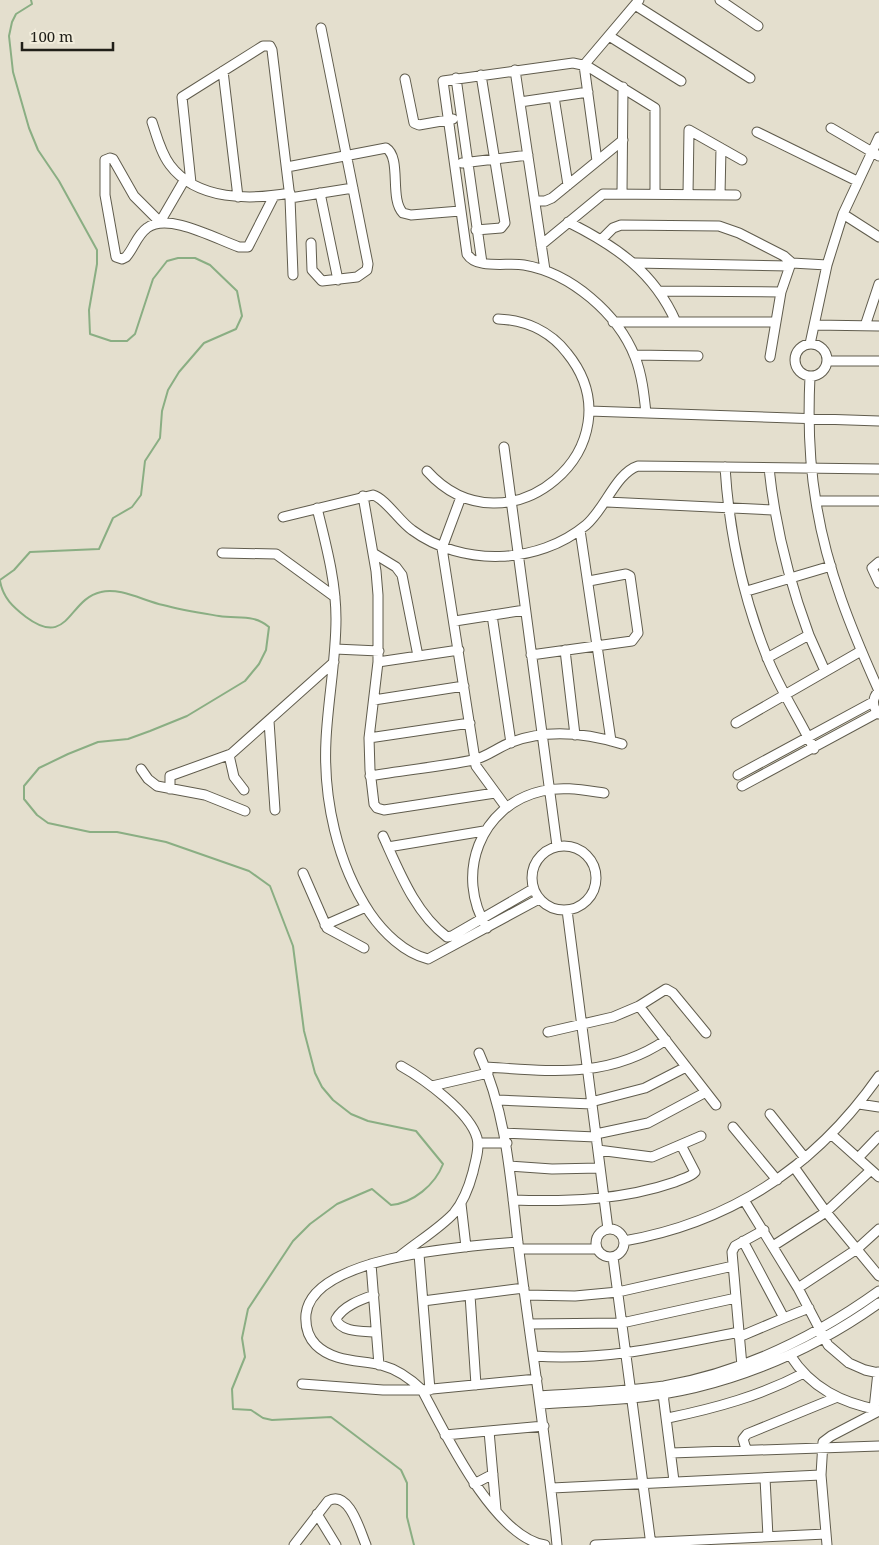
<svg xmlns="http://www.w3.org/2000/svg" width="879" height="1545" viewBox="0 0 879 1545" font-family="'Noto Serif',serif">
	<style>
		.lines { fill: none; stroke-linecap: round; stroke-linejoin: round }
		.stream { stroke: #8aae83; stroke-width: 2 }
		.minor-casing { stroke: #605c4d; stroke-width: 11 }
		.minor { stroke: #fff; stroke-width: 9 }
	</style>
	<rect width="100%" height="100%" fill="#e4dfce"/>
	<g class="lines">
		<path class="stream" d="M 0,580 L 14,570 L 30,552 L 99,549 L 113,518 L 132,507 L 141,495 L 145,461 L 160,438 L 162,411 L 168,390 L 179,372 L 204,343 L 236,329 L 242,316 L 237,291 L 210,265 L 195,258 L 178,258 L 167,261 L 153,279 L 135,334 L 127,341 L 111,341 L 90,334 L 89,310 L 97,264 L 97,250 L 59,181 L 38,150 L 29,128 L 13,72 L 9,36 L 12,22 L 16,14 L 32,4 L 31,0
			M 0,581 C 3,598 13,607 26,617 C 69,649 68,599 101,592 C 120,587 144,601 163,605 C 181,610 201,613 219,616 C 238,619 254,614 269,627 L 266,650 L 259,664 L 245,681 L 187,716 L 150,731 L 128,739 L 98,742 L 68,754 L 39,768 L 24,786 L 24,799 L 37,815 L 48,823 L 90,832 L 117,832 L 166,842 L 249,871 L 270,886 L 293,946 L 304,1031 L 315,1073 L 322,1087 L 333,1100 L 351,1114 L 368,1121 L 416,1131 L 443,1164 C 435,1185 413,1203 391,1205 L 372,1189 L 337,1204 L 310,1224 L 293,1241 L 248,1309 L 242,1338 L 245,1357 L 232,1389 L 233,1409 L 251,1410 L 263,1418 L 272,1420 L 331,1417 L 401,1470 L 407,1483 L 407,1517 L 414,1545"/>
		<defs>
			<path id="minor" d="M 720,0 L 758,26
				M 635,5 L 750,78
				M 609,36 L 681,81
				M 515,70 L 545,270
				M 223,71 L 238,197
				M 456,78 L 482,263
				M 405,79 L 414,123 L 419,125 L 453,119
				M 554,97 L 568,185
				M 520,102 L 588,92
				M 152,122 C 157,137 161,153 170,165 C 197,201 251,200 290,193
				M 831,128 L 879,156
				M 757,132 L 857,181
				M 597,161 L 584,65 L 639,0
				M 462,163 L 528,155
				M 287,167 L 386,148 C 402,158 389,199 403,213 L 411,215 L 460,211
				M 185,179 L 160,222 L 134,196 L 113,159 L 110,158 L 105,160 L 105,195 L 116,257 L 122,259 L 126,257 C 134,248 137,235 147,228 C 168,212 216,239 239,247 L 248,247 L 274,196
				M 191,183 L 182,97 L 263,46 L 270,46 L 272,50 L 290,198 L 293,275
				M 320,193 L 338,280
				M 622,193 L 623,87
				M 688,194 L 689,130 L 742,160
				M 720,195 L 721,148
				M 290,198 L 353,188
				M 535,201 L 545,201 L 552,198 L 623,140
				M 843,214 L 879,237
				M 568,222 C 616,246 654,272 676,322
				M 476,230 L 501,228 L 505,223 L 481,75
				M 602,239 L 613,228 L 621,225 L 719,226 L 739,233 L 784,256 L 792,263 L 827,265
				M 311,243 L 312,270 L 322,281 L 357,277 L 367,270 L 368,264 L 321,28
				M 541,245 L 603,194 L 736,195
				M 635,263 L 789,266
				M 659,291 L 781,292
				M 613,322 L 775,322
				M 814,325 L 879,326
				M 865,326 L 879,284
				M795 360a16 16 0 1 1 32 0a16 16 0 1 1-32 0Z
				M 810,344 L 827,265 L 843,214 L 879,137
				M 634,355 L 698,356
				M 770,357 L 781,292 L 791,263
				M 827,361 L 879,361
				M 810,376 C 808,418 809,461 816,502 C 826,568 852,631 879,691 C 872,698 872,707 879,714
				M 589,411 L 879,421
				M 646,413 C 644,394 642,375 635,357 C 618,314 571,273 524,265 C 508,262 477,270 467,254 L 443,81 L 573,63 L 587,66 L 655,108 L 655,194
				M 504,447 L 557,846
				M 725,467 C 729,531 743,597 767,657 C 779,688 799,718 814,749
				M 427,471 C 507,560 642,445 567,353 C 550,331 525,320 498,319
				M 363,496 L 376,571 L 378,595 L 378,662 L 369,738 L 370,770 L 374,804 L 377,808 L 384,810 L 495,793
				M 461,497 L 442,548 L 476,766 L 506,807
				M 816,501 L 879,501
				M 607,502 L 773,510
				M 317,508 C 326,545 336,581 336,619 C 336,660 328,699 326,740 C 323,798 337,864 370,913 C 383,932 404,953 428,959 L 539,899
				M 283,517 L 373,495 C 386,499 399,521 412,530 C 462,567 538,565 586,525 C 605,509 616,473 638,466 L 879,469
				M 580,530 L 611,741
				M 222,553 L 276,554 L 335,597
				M 373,553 L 396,567 L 402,575 L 418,656
				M 879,562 L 872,568 L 879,583
				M 747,591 L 831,566
				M 492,615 L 511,743
				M 455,621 L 525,610
				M 809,635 L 825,671
				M 335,649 L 379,651
				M 565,650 L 575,735
				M 531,655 L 632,641 L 638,633 L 630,576 L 626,574 L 589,581
				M 767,658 L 809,635 C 789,581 775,526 769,468
				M 378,662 L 459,650
				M 374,700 L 464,686
				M 269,721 L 275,810
				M 736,723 L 861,651
				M 369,738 L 470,723
				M 229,755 L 234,777 L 244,790
				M 141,769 L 148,779 L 157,786 L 205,795 L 245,811
				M 738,775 L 873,702
				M 370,776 C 404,770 439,767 473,760 C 487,757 498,747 512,742 C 547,729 586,733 622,744
				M 742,786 L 877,713
				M 170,789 L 170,776 L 231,754 L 334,662
				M 383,836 C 399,871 415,913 447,937 L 452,936 L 533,889
				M532 878a32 32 0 1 1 64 0a32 32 0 1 1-64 0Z
				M 388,847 L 484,831
				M 303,873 L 327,928 L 364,948
				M 567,910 L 608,1229
				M 325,925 L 366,907
				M 487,928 C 454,875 480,805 542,791 C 563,786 583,790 604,793
				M 639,1006 L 716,1105
				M 548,1032 L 613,1017 L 639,1006 L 666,989 L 673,993 L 706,1033
				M 479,1053 C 510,1121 511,1194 521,1267 C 533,1360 548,1452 557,1545
				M 486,1067 C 551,1071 608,1079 666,1040
				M 432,1086 L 488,1073
				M 497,1100 L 592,1104
				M 591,1102 L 645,1088 L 686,1067
				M 859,1104 L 879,1107
				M 770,1114 L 805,1158
				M 733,1127 L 777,1180
				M 505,1133 L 596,1137
				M 596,1134 L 648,1123 L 706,1092
				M 832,1135 L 879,1177
				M 478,1143 L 507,1143
				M 598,1150 L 652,1157 L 701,1136
				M 858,1158 L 879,1136
				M 509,1166 L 552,1169 L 600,1168
				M 794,1167 L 826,1212 L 879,1276
				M 513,1200 C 568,1202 623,1200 675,1182 C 681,1179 691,1177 695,1172 L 681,1145
				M 744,1200 L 798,1288 L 828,1345 L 849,1363 L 865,1370 L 879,1373
				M 461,1204 L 466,1247
				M596 1243a14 14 0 1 1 28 0a14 14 0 1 1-28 0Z
				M 624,1241 C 733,1222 816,1166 879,1076
				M 743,1241 L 784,1318 L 809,1308
				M 518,1242 C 471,1246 313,1255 306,1314 C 305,1326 307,1336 316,1345 C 333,1362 360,1360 381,1365 C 396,1369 411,1379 422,1390 L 537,1379
				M 773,1246 L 826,1212 L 871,1170
				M 519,1249 L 597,1249
				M 419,1254 L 430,1390
				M 400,1256 C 417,1242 439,1229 454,1213 C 464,1201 469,1187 473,1172 C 475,1162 480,1149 477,1138 C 470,1112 424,1079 401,1066
				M 613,1257 L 651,1545
				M 371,1264 L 379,1365
				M 798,1288 L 857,1249 L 879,1229
				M 374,1295 C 360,1300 343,1306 336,1319 C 341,1333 364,1331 376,1332
				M 470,1295 L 476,1385
				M 525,1295 L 575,1296 L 618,1292 L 733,1266
				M 423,1301 L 524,1288
				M 529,1324 L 622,1323 L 736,1298
				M 739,1337 L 784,1318
				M 790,1355 C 811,1388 842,1403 879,1410
				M 534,1356 C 605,1361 669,1346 739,1332
				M 742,1366 L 732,1252 L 735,1246 L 764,1230
				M 302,1384 L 383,1390 L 422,1390 C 445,1433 494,1537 545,1545
				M 663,1394 L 674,1481
				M 539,1396 C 580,1393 623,1392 664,1386 C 743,1372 815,1337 879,1291
				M 540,1404 C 571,1402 602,1401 632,1398 C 720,1390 808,1354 879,1303
				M 874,1409 L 878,1372
				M 668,1418 C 716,1408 760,1396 804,1373
				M 489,1431 L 496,1510
				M 445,1435 L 544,1426
				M 746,1449 L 743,1439 L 747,1434 L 835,1398
				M 671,1453 L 879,1446
				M 765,1478 L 768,1537
				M 474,1484 L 493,1474
				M 552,1488 L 821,1475
				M 317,1514 L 336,1545
				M 294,1545 L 328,1501 C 349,1489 360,1531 366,1545
				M 595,1545 L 826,1534
				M 827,1545 L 821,1475 L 823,1442 L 831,1436 L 879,1411"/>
		</defs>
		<use href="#minor" class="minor-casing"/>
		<use href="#minor" class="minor"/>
	</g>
	<path d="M22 42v8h91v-8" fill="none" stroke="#201f18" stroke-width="2.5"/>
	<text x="30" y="42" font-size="15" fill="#201f18" stroke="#f1ecdb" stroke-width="4" paint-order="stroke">100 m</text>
</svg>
